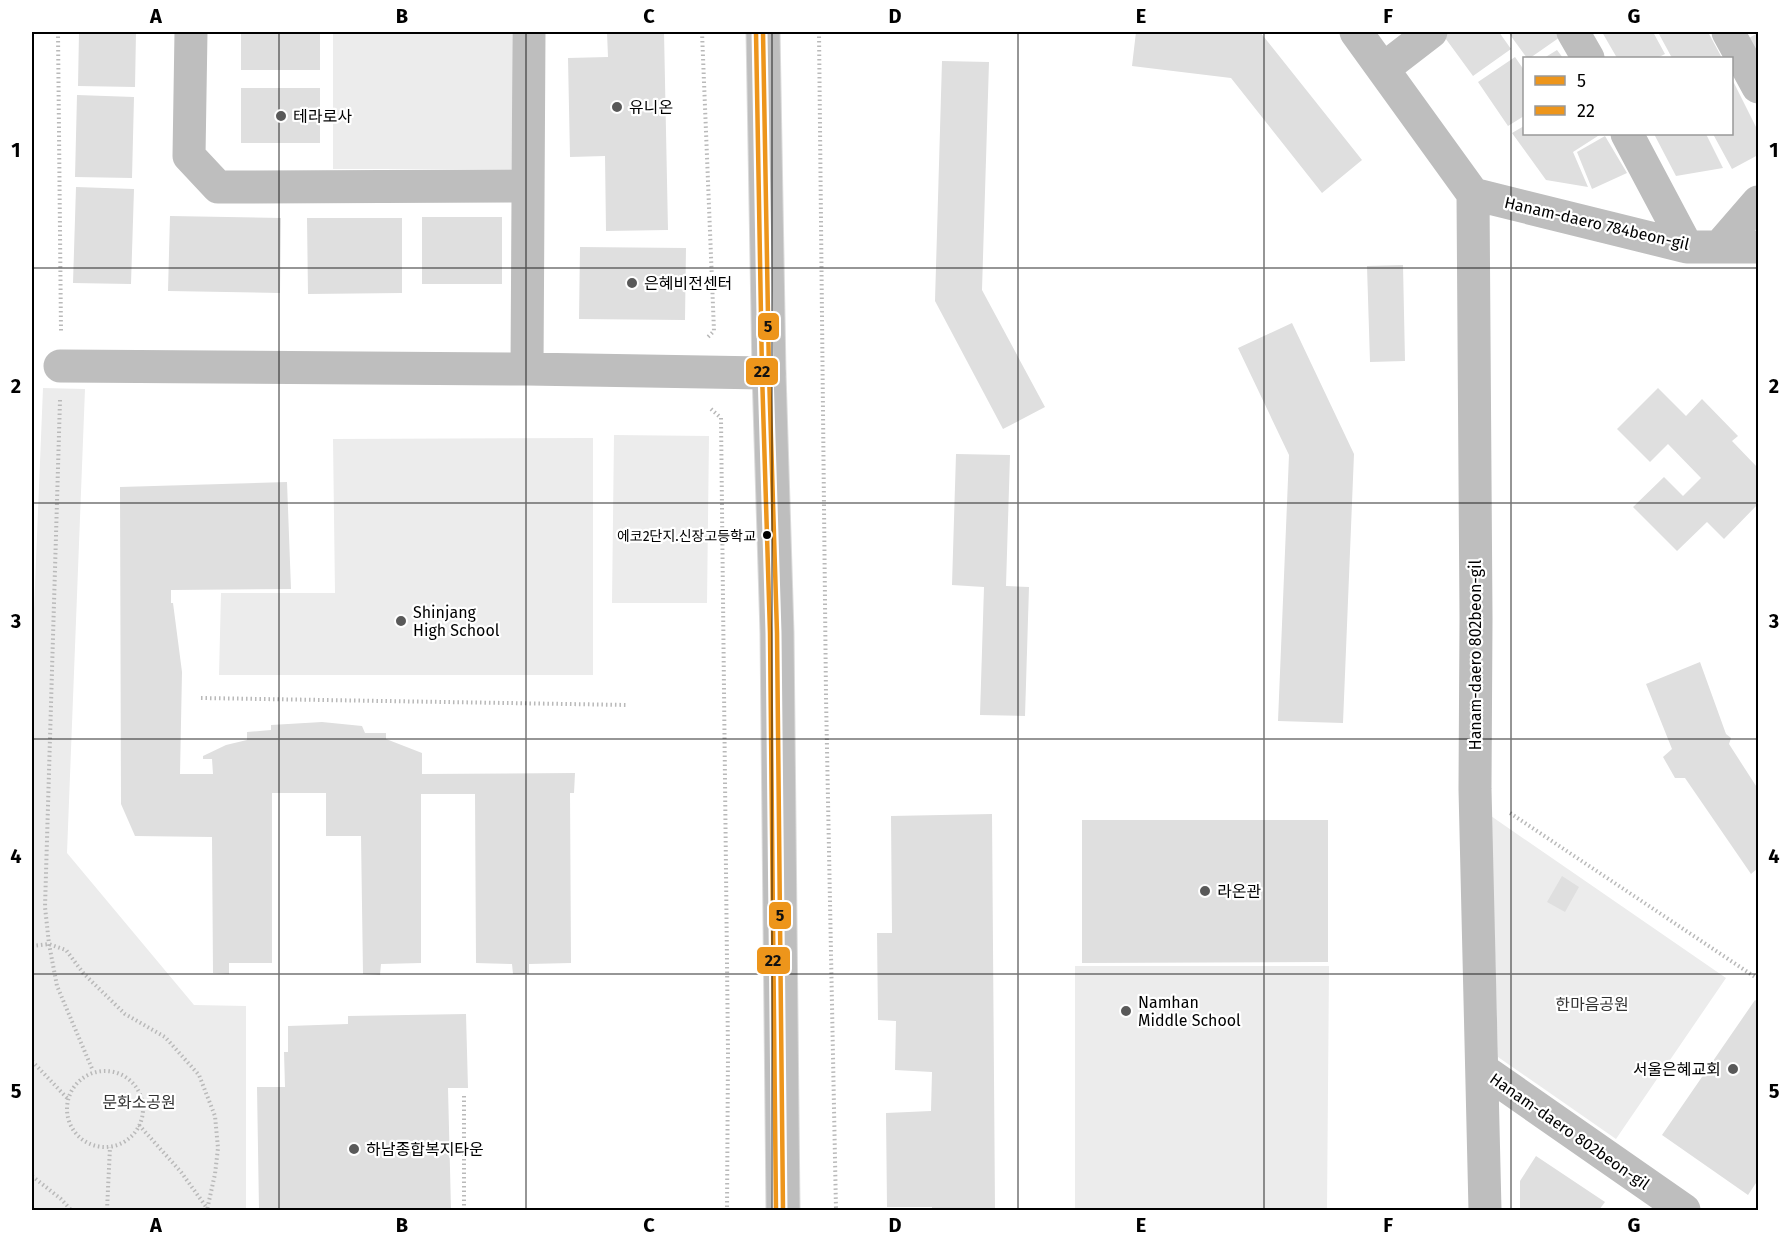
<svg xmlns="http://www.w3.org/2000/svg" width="1790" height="1242" viewBox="0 0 1790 1242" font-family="'Fira Sans','Noto Sans KR',sans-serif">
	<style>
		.green { fill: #ececec }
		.building { fill: #dfdfdf }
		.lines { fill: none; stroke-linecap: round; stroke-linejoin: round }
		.major-casing { stroke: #dbdbdb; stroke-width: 35 }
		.path { stroke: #b9b9b9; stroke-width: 4; stroke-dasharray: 1.5 3; stroke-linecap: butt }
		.minor { stroke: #bebebe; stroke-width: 33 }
		.major { stroke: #bebebe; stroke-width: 33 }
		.bus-1-casing { stroke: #fff; stroke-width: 9 }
		.bus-2-casing { stroke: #fff; stroke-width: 9 }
		.bus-1 { stroke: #ed951b; stroke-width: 4.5 }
		.bus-2 { stroke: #ed951b; stroke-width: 4.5 }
		.grid { fill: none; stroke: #000; stroke-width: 1.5; stroke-opacity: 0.55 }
		.poi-dot { fill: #595959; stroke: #fff; stroke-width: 2 }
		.bus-dot { fill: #000; stroke: #fff; stroke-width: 2 }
		.labels { text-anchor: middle; stroke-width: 4.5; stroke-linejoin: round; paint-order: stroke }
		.bus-label { font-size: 14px; fill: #000; stroke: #fff; text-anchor: end }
		.poi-label { font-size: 16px; fill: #000; stroke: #fff; text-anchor: start }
		.street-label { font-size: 16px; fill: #000; stroke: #fff }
		.park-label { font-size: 16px; fill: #333; stroke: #fff }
		.line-badge { stroke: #fff; stroke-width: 2 }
		.pale-badge-label { font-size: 16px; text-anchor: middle; font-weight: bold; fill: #111 }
		.neatline { fill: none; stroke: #000; stroke-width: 2 }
		.grid-label { font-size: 20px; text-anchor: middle; font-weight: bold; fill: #000 }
	</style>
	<rect width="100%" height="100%" fill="#fff"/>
	<path class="green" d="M 333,32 L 512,32 L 513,169 L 333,169 Z
		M 43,388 L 85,389 L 67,853 L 194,1005 L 246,1006 L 246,1210 L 32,1210 L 32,659 Z
		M 614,435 L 709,436 L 707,603 L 612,603 Z
		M 593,438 L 593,675 L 219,675 L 221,593 L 335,593 L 333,439 Z
		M 1491,816 L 1726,978 L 1616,1139 L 1498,1057 Z
		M 1075,966 L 1329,966 L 1327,1210 L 1075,1210 Z"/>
	<path class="building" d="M 79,32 L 136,32 L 135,87 L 78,86 Z
		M 241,32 L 320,32 L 320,70 L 241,70 Z
		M 607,32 L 664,32 L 668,230 L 606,231 L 605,156 L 570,157 L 568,58 L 608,57 Z
		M 1136,32 L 1260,32 L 1362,160 L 1322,193 L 1231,78 L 1132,66 Z
		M 1448,32 L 1499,32 L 1511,49 L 1473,76 L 1443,35 Z
		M 1508,32 L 1561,32 L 1563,35 L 1530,58 L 1527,58 Z
		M 1602,32 L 1653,32 L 1665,54 L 1657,58 L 1617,58 Z
		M 1663,32 L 1708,32 L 1722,58 L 1672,58 L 1659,34 Z
		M 1758,33 L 1758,61 L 1747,39 Z
		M 1557,50 L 1563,58 L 1544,58 Z
		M 1515,57 L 1524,70 L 1524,116 L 1508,126 L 1478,82 Z
		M 942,61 L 989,62 L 982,290 L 1045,407 L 1003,429 L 935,301 Z
		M 1732,79 L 1758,131 L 1758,155 L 1732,169 L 1713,134 L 1732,134 Z
		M 241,88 L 320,88 L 320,143 L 241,143 Z
		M 77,95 L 134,97 L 132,178 L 75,177 Z
		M 1524,126 L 1524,134 L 1601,134 L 1573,152 L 1588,187 L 1546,180 L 1512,133 Z
		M 1654,134 L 1706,134 L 1723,168 L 1676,176 Z
		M 1605,136 L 1627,173 L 1592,189 L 1577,152 Z
		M 76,187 L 134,189 L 131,284 L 73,283 Z
		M 170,216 L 281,218 L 280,293 L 168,291 Z
		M 422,217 L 502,217 L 502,284 L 422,284 Z
		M 307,218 L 402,218 L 402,293 L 308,294 Z
		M 580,247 L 686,248 L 685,320 L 579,319 Z
		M 1403,265 L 1405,361 L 1370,362 L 1367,266 Z
		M 1292,323 L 1354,454 L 1343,723 L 1278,721 L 1289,455 L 1238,348 Z
		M 1658,388 L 1686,416 L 1702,399 L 1738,436 L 1732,441 L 1758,468 L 1758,504 L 1724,539 L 1707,522 L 1677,551 L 1633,507 L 1664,477 L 1683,496 L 1701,478 L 1668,444 L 1650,462 L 1617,429 Z
		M 956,454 L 1010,455 L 1006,586 L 1029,587 L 1025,716 L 980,715 L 984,587 L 952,585 Z
		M 287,482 L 291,589 L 171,590 L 171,603 L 173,603 L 182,672 L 180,774 L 213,774 L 212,759 L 203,759 L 203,756 L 226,745 L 247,740 L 247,732 L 271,730 L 271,725 L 322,722 L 362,726 L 365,733 L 386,733 L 386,739 L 422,753 L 422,774 L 575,773 L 574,793 L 570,793 L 571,963 L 529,964 L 529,974 L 513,974 L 512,964 L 476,963 L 475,794 L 421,794 L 421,963 L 381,964 L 380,975 L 363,974 L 361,836 L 326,836 L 326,793 L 272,793 L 272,963 L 229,963 L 229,974 L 213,973 L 212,837 L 135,836 L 121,804 L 120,487 Z
		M 1700,662 L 1726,734 L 1731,738 L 1729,744 L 1758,789 L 1758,868 L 1751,874 L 1685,778 L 1675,778 L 1663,757 L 1672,749 L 1646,684 Z
		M 992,814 L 995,1210 L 932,1210 L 932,1207 L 887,1207 L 886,1113 L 931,1111 L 932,1072 L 895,1070 L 896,1021 L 878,1020 L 877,933 L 892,933 L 891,816 Z
		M 1082,820 L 1328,820 L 1328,962 L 1082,963 Z
		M 1562,876 L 1579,887 L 1565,912 L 1547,902 Z
		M 1755,1000 L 1758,1002 L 1758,1180 L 1748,1195 L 1662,1135 Z
		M 466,1014 L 468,1088 L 448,1088 L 451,1210 L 259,1210 L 257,1087 L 285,1087 L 284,1052 L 288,1052 L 288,1026 L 348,1024 L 348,1016 Z
		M 1536,1156 L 1605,1202 L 1599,1210 L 1520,1210 L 1520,1181 Z"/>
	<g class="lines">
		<defs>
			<path id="major" d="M 763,32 L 769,373 L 777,633 L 783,1210"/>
		</defs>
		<use href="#major" class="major-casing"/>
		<path class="path" d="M 58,32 L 61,332
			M 702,32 L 714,331 L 708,337
			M 819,32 L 826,697 L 836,1210
			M 60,400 L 45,907 L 49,944 L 57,986 L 93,1071
			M 711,409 L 721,418 L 728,1053 L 727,1210
			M 201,698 L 628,705
			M 1510,813 L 1758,979
			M 32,946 L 49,944 L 66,950 L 84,974 L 125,1014 L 165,1037 L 199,1075 L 215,1116 L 218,1148 L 215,1174 L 207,1210
			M 32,1061 L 67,1098
			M67 1109a38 38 0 1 1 76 0a38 38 0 1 1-76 0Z
			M 139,1125 L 181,1172 L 207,1208
			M 32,1176 L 61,1199 L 71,1210
			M 107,1210 L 110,1147
			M 464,1210 L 464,1093"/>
		<path class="minor" d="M 191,32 L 189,156 L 218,187 L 528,186
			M 1356,32 L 1473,194 L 1476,618 L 1475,789 L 1485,1210
			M 1573,32 L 1588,58
			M 1728,32 L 1758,87
			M 1383,69 L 1431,32
			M 1627,134 L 1687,247
			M 1473,194 L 1687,247 L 1758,247
			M 1719,247 L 1758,202
			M 60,366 L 527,369 L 769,373
			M 527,369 L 529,32
			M 1483,1070 L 1684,1210"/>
		<use href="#major" class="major"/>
		<defs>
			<path id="bus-1" d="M 763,32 L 769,373 L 777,633 L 783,1210"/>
			<path id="bus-2" d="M 756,32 L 762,373 L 770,633 L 776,1210"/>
		</defs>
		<use href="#bus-1" class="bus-1-casing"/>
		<use href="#bus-2" class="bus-2-casing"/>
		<use href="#bus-1" class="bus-1"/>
		<use href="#bus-2" class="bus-2"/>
	</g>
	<path class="grid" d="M 279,32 L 279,1210M 526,32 L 526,1210M 772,32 L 772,1210M 1018,32 L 1018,1210M 1264,32 L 1264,1210M 1511,32 L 1511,1210M 32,268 L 1758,268M 32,503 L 1758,503M 32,739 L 1758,739M 32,974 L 1758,974"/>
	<g class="poi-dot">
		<circle cx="617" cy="107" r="6"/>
		<circle cx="281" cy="116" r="6"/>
		<circle cx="632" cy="283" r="6"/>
		<circle cx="401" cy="621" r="6"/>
		<circle cx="1205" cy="891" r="6"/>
		<circle cx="1126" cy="1011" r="6"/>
		<circle cx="1733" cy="1069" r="6"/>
		<circle cx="354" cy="1149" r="6"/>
	</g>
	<circle class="bus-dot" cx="767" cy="535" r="5"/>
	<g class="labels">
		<g class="bus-label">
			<text x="756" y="541">에코2단지.신장고등학교</text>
		</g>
		<g class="poi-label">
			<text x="629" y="113">유니온</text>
			<text x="293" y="122">테라로사</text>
			<text x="644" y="289">은혜비전센터</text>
			<text x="413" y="618">Shinjang<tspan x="413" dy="18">High School</tspan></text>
			<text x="1217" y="897">라온관</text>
			<text x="1138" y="1008">Namhan<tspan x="1138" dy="18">Middle School</tspan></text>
			<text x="1721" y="1075" text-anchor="end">서울은혜교회</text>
			<text x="366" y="1155">하남종합복지타운</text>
		</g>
		<g class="street-label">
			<text transform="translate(1597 223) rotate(13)" y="6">Hanam-daero 784beon-gil</text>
			<text transform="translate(1475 655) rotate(-90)" y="6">Hanam-daero 802beon-gil</text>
			<text transform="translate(1570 1131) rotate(35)" y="6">Hanam-daero 802beon-gil</text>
		</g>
		<g class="park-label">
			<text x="1592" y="1010">한마음공원</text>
			<text x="139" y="1108">문화소공원</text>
		</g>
	</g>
	<g class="line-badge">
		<rect x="757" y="312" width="23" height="29" rx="6" fill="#ed951b"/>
		<rect x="745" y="357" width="34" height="29" rx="6" fill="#ed951b"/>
		<rect x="768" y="901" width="24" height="29" rx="6" fill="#ed951b"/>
		<rect x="756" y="946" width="35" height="29" rx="6" fill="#ed951b"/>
	</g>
	<g class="pale-badge-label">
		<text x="768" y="332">5</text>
		<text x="762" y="377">22</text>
		<text x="780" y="921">5</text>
		<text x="773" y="966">22</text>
	</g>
	<rect width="1790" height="1242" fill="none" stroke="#ffffff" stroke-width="66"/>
	<rect x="1523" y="57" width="210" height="78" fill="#ffffff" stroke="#999999" stroke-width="1.5"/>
	<rect x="1535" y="76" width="30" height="9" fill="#ed951b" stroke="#999999" stroke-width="1.5"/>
	<text x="1577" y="87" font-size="18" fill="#000000">5</text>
	<rect x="1535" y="106" width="30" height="9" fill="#ed951b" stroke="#999999" stroke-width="1.5"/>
	<text x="1577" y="117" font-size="18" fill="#000000">22</text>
	<rect x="33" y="33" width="1724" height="1176" class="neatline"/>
	<g class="grid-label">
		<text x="156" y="23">A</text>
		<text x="402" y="23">B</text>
		<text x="649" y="23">C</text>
		<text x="895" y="23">D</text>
		<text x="1141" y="23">E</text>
		<text x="1388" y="23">F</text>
		<text x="1634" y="23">G</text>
		<text x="16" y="157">1</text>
		<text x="1774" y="157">1</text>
		<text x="16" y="393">2</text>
		<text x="1774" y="393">2</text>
		<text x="16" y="628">3</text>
		<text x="1774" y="628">3</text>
		<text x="16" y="863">4</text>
		<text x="1774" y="863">4</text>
		<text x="16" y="1098">5</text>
		<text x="1774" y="1098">5</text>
		<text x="156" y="1232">A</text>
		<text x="402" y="1232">B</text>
		<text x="649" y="1232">C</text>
		<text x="895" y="1232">D</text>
		<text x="1141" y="1232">E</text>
		<text x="1388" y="1232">F</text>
		<text x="1634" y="1232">G</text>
	</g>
</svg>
